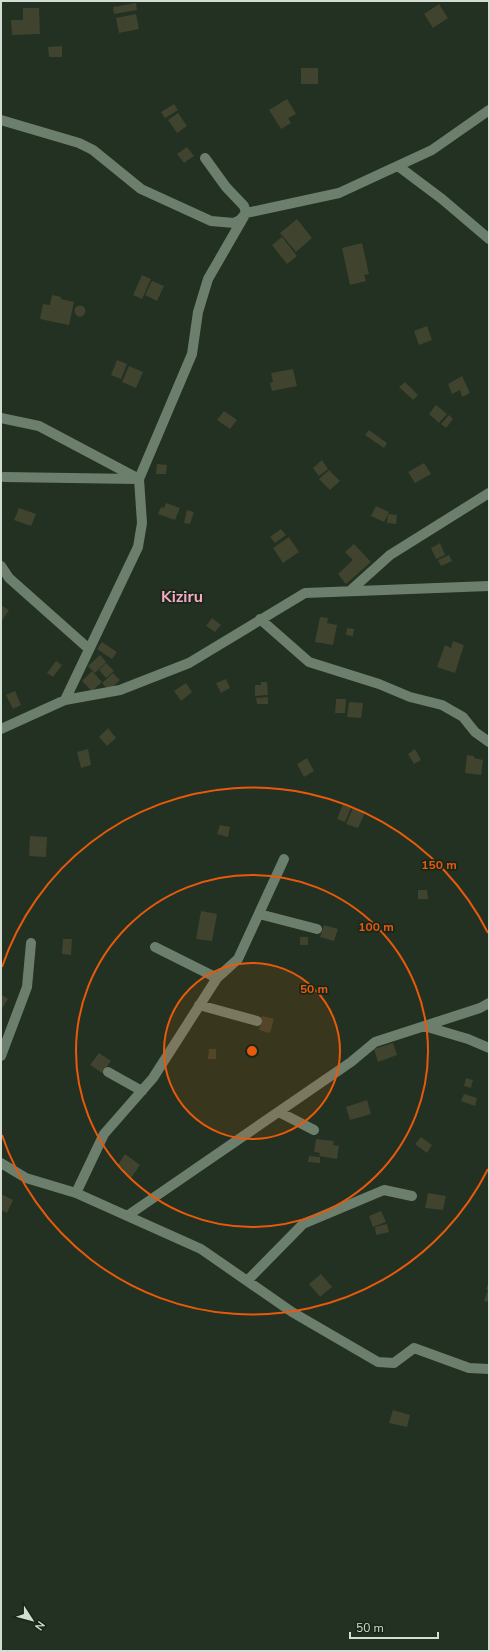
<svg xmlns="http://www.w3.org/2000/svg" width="490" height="1652" viewBox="0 0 490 1652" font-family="'Nunito Sans',sans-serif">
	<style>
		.building { fill: #40432e }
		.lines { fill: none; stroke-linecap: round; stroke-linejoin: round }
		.minor { stroke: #6c7e6c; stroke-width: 10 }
		.ring { fill: none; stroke: #e8590c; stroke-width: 2 }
		.labels { text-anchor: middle; stroke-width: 3.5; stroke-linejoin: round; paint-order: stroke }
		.quarter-label { font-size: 16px; font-weight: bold; fill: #f9aac8; stroke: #182718 }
		.centre { fill: #e8590c; stroke: #182718; stroke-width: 2 }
		.ring-label { font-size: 12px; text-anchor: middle; font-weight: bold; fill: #e8590c; stroke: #182718; stroke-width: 3.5; stroke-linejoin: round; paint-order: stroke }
	</style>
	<rect width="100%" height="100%" fill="#223122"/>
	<path class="building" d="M 136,3 L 137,10 L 114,14 L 113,7 Z
		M 439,4 L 448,18 L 433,28 L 424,14 Z
		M 23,8 L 39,8 L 40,34 L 12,35 L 11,20 L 23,20 Z
		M 136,14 L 139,29 L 119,33 L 116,18 Z
		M 62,46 L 62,57 L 49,57 L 48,47 Z
		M 301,68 L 318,68 L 318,84 L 301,84 Z
		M 287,99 L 296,114 L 288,118 L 291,123 L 281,129 L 269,110 Z
		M 174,104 L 178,110 L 165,118 L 161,112 Z
		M 178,113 L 187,126 L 177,133 L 168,120 Z
		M 187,147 L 194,156 L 184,163 L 177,154 Z
		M 297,219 L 312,238 L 296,252 L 280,233 Z
		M 282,237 L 297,256 L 287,264 L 272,245 Z
		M 362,243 L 369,274 L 364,275 L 366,281 L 350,285 L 342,248 Z
		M 142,275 L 151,279 L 142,299 L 133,295 Z
		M 152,281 L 164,286 L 157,301 L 145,295 Z
		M 52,295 L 61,297 L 61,299 L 74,302 L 69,325 L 40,319 L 43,304 L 50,305 Z
		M74.5 311a5.5 5.5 0 1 1 11 0a5.5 5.5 0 1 1-11 0Z
		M 427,326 L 432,340 L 419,345 L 414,331 Z
		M 117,360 L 127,364 L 121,379 L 111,375 Z
		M 129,366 L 143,372 L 136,388 L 122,382 Z
		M 293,369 L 297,386 L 272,391 L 270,383 L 273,382 L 271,373 Z
		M 462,376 L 470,393 L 462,397 L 460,390 L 452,394 L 448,384 Z
		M 405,382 L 418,395 L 413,400 L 399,387 Z
		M 436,405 L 447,414 L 439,423 L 429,414 Z
		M 224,411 L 237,420 L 230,429 L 217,420 Z
		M 449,415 L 453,419 L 446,428 L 441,424 Z
		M 369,430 L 387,443 L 384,448 L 365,435 Z
		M 322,460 L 328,469 L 319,476 L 313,468 Z
		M 424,463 L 431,474 L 415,483 L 408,472 Z
		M 157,464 L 167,465 L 166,474 L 156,474 Z
		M 329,470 L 340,481 L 330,490 L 319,479 Z
		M 166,503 L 180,508 L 175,520 L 158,514 L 161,507 L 164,508 Z
		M 376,506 L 389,512 L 384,522 L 371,516 Z
		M 19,508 L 36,514 L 31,526 L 14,520 Z
		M 187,510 L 194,512 L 190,524 L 184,523 Z
		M 388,514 L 397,515 L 396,524 L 387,523 Z
		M 281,529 L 286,535 L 275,543 L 270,537 Z
		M 289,537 L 299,552 L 283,563 L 273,548 Z
		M 440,543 L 445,555 L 436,559 L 431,548 Z
		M 354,544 L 371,562 L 346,584 L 338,574 L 353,560 L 345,552 Z
		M 449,555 L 452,561 L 441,566 L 438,560 Z
		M 1,605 L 9,610 L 2,621 L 1,620 Z
		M 320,617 L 328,618 L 327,623 L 337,625 L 333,645 L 315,642 Z
		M 212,618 L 221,625 L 215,632 L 206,626 Z
		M 347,628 L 354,629 L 353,636 L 346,635 Z
		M 453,641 L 464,645 L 455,673 L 437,667 L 445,645 L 451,648 Z
		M 102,642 L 117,652 L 112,659 L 97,649 Z
		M 100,655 L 106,662 L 95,673 L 88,666 Z
		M 56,661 L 62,665 L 53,677 L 47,673 Z
		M 106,663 L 114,671 L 106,678 L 99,670 Z
		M 92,671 L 102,682 L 92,691 L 82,681 Z
		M 113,673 L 120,680 L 109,690 L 102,683 Z
		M 226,679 L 230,688 L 221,693 L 216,683 Z
		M 261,682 L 267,682 L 268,695 L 255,696 L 255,685 L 261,685 Z
		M 186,683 L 192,692 L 181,701 L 174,691 Z
		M 15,691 L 21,705 L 13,709 L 6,695 Z
		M 268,697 L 268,704 L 257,704 L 256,698 Z
		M 336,699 L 346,699 L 345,713 L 335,713 Z
		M 349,702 L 363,703 L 361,718 L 347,717 Z
		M 108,728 L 116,738 L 107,746 L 99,737 Z
		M 88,749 L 91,765 L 81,768 L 77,752 Z
		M 415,749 L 421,760 L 414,764 L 408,754 Z
		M 467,755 L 474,756 L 474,758 L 483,760 L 481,775 L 465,773 Z
		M 307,758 L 314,771 L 304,777 L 297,764 Z
		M 343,804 L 351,808 L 345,822 L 337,819 Z
		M 353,808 L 365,813 L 358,828 L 346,824 Z
		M 220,825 L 230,827 L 228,837 L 217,834 Z
		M 30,836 L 47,837 L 46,857 L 29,856 Z
		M 418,890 L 427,890 L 428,899 L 418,899 Z
		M 201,911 L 217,914 L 212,941 L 196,939 Z
		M 324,925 L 338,929 L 334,941 L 320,937 Z
		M 300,937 L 308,937 L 308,945 L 300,945 Z
		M 63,939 L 72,939 L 71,955 L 62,954 Z
		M 1,994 L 8,999 L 1,1010 Z
		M 262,1016 L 274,1019 L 270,1033 L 259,1030 Z
		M 393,1043 L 397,1055 L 378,1062 L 374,1049 Z
		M 209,1049 L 216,1049 L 216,1059 L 208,1059 Z
		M 99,1053 L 111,1061 L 102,1073 L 90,1065 Z
		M 466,1078 L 473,1080 L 471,1088 L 464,1086 Z
		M 464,1094 L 477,1098 L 475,1106 L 461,1101 Z
		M 367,1100 L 371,1114 L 350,1120 L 346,1107 Z
		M 421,1137 L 432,1145 L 427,1153 L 415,1144 Z
		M 316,1139 L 334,1141 L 333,1145 L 339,1146 L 337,1159 L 319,1156 L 320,1153 L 314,1152 Z
		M 125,1154 L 140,1165 L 131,1178 L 122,1172 L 124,1169 L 118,1165 Z
		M 309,1156 L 320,1157 L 320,1163 L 308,1162 Z
		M 428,1193 L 446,1196 L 443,1210 L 425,1208 Z
		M 1,1194 L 13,1200 L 7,1213 L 1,1210 Z
		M 381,1211 L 386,1222 L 373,1227 L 369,1216 Z
		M 387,1224 L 389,1232 L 376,1235 L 375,1227 Z
		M 321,1274 L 332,1287 L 320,1297 L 309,1284 Z
		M 489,1281 L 489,1302 L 484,1301 L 488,1290 L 486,1290 Z
		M 393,1410 L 410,1415 L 407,1427 L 389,1423 Z"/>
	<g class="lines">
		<path class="minor" d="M 1,120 L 79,143 L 93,150 L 141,189 L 211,221 L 234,223 L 240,220 L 246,213 L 244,206 L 226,187 L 205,158
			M 398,166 L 442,199 L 489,239
			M 1,418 L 39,426 L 139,479
			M 4,477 L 136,479
			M 1,566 L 9,578 L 89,649
			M 351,590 L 390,555 L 489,493
			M 260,619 L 309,662 L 379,684 L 410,697 L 442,705 L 463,717 L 475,732 L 489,742
			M 65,700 L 138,547 L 142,523 L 139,479 L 192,354 L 198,312 L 208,279 L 246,213 L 339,193 L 432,150 L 489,110
			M 1,729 L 65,700 L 120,690 L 189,663 L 305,593 L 489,586
			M 259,914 L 317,929
			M 155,947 L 217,978
			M 199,1005 L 257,1021
			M 424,1026 L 468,1039 L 489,1048
			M 1,1056 L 27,987 L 31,943
			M 108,1072 L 142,1091
			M 279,1112 L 314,1130
			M 1,1163 L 26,1178 L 76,1193 L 201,1249 L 292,1312 L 378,1362 L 394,1363 L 414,1348 L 469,1368 L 489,1369
			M 76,1193 L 104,1134 L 153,1078 L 217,978 L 238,959 L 284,859
			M 127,1216 L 351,1062 L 375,1042 L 480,1008 L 489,1003
			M 247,1281 L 303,1224 L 384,1190 L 412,1196"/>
	</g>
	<circle cx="252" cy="1051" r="88" fill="#e8590c" fill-opacity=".12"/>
	<g class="ring">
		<circle cx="252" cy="1051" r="88"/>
		<circle cx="252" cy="1051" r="176"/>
		<path d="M488 1169A264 264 0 0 1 2 1135M2 967A264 264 0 0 1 488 933"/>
	</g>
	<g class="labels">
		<g class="quarter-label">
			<text x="182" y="602">Kiziru</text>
		</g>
	</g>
	<circle cx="252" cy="1051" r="6" class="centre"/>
	<g class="ring-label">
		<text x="439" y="869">150 m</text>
		<text x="376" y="931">100 m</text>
		<text x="314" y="993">50 m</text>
	</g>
	<rect width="490" height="1652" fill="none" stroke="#d3ddd3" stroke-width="4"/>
	<g transform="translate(32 1620) rotate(126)" stroke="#182718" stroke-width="3" paint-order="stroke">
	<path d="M0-3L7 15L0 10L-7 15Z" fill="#d3ddd3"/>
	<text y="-6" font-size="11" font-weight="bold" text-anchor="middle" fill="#d3ddd3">N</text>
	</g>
	<path d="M350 1632v6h88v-6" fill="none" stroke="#d3ddd3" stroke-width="2"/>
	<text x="356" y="1632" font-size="12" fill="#d3ddd3" stroke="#182718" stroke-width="3" paint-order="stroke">50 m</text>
</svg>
